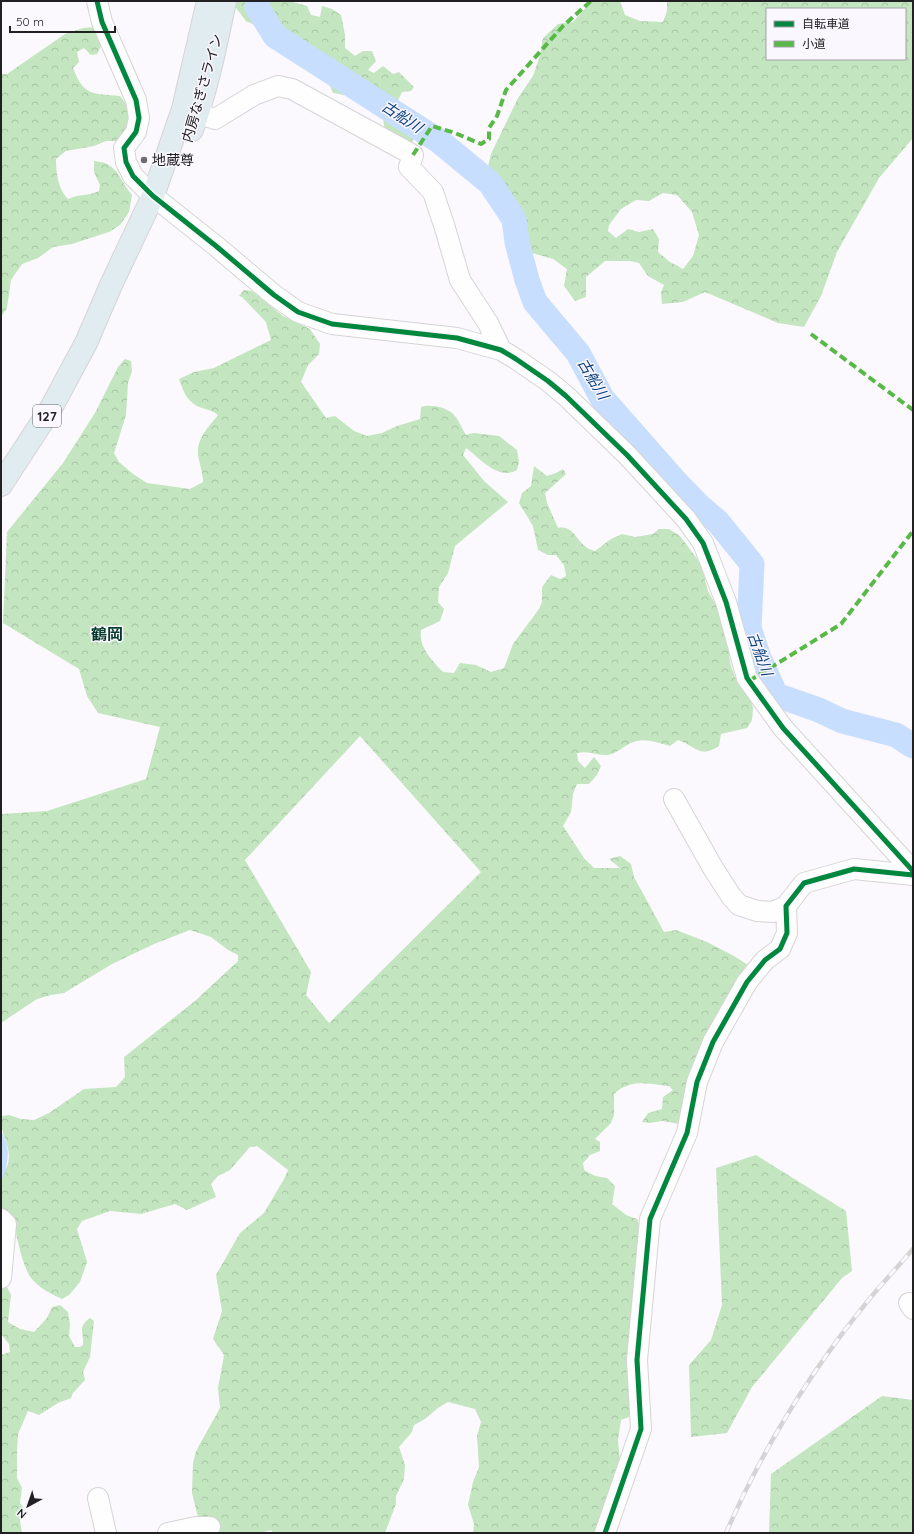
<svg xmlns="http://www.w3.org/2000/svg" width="914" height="1534" viewBox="0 0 914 1534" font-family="Quicksand,'Noto Sans JP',sans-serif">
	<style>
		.forest { fill: url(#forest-crowns); fill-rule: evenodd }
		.water { fill: #c8defe }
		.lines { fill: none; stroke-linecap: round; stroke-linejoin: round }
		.river { stroke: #c8defe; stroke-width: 25 }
		.minor-casing { stroke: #d5d4d6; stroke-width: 22 }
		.highway-casing { stroke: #d5d4d7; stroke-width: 24 }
		.minor { stroke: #fefeff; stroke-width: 20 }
		.highway { stroke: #e0ecef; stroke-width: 22 }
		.rail-casing { stroke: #d4d4d5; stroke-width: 4.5 }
		.rail { stroke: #fbf7ff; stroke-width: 3; stroke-dasharray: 9; stroke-linecap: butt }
		.quiet { stroke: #58b947; stroke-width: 4; stroke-dasharray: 8 4; stroke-linecap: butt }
		.cycleway-casing { stroke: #fbf7ff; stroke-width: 8 }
		.cycleway { stroke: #00873e; stroke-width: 5 }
		.poi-dot { fill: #6d6c6f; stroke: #fbf7ff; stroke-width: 1.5 }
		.labels { text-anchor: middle; stroke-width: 3; stroke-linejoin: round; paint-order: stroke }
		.shield { fill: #fbf7ff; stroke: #626065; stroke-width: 1 }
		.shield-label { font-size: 13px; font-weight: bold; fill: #212023 }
		.street-label { font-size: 14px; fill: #212023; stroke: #fbf7ff }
		.poi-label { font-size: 14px; fill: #212023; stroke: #fbf7ff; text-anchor: start }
		.water-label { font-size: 15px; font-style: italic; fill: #09407d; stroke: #fbf7ff }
		.quarter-label { font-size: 16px; font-weight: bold; fill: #043b2c; stroke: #fbf7ff }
	</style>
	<defs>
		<pattern id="forest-crowns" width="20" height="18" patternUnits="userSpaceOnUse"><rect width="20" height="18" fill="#c3e5bf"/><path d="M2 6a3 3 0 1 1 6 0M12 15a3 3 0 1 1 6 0" fill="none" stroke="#a7c4a4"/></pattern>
	</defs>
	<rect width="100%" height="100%" fill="#fbf9fd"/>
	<path class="forest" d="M 232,1 L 293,2 L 307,6 L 311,15 L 320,17 L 322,6 L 332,9 L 341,15 L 345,35 L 345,48 L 355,56 L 363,51 L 372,51 L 376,61 L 368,70 L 374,73 L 383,66 L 393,74 L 399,72 L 414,87 L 411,91 L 402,92 L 393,111 L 392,119 L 404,125 L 414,135 L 411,147 L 386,137 L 382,113 L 357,97 L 333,93 L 321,64 L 305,57 L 290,38 L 275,25 L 259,27 L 246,21 L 233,4 Z
		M 592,1 L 620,1 L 625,15 L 640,21 L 663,22 L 667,11 L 667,1 L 913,1 L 913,138 L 879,178 L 837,252 L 821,296 L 804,327 L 778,323 L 705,292 L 683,302 L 662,304 L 661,292 L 664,285 L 648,276 L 639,263 L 630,261 L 605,261 L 586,277 L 586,297 L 575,301 L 564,286 L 567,269 L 553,259 L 532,253 L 514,243 L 502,219 L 503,203 L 494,183 L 486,175 L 491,154 L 518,98 L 533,76 L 540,55 L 543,38 L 558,24 L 573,22 ZM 767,9 L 905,9 L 905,59 L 767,59 ZM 663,193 L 677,195 L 692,212 L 699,235 L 693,256 L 683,269 L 670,262 L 658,252 L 659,239 L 653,229 L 639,232 L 628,229 L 616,238 L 608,231 L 609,225 L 621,209 L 636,200 L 649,201 Z
		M 96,27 L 102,44 L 97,54 L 91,55 L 84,48 L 77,52 L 79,62 L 73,68 C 84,97 93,93 120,96 C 135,114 132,125 117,141 L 106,141 L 94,146 L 66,151 L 56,159 C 56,173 58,189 68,199 C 78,194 89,196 99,191 L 100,185 L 94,172 L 94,161 C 98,162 104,162 107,164 C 119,170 123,185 132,195 L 129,212 L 120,225 L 109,232 L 72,244 L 53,247 L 38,258 L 22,264 L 11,280 L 7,308 L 1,317 L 1,74 L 7,74 L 65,34 L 83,28 Z
		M 244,290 L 252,291 L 283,316 L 310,329 L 320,344 L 319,354 L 308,365 L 301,382 L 326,418 L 335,416 L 354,431 L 367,436 L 382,433 L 397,426 L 420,419 L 421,407 C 430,404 447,407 454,415 C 459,420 462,429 466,435 L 474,433 L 499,436 L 517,450 L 519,462 L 517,470 C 498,481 480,458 466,448 L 463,455 L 484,481 L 508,502 L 455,546 L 448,573 L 439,587 L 438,602 L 444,609 L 440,621 L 421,630 C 418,647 433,661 443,672 L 454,673 L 460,663 L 476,665 L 491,672 L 504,668 L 513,644 L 539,609 L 542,602 L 542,587 L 551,575 L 560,579 L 566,576 L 564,565 L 556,555 L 548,555 L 538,550 L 533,526 L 519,503 L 522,493 L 531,486 L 534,466 L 547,476 L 556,473 L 563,469 L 566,474 L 545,493 L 547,503 L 558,528 C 573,525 576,540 586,547 C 588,549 592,550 595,551 L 611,539 L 622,534 L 635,537 L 653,534 L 659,529 L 669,529 L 680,536 L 701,564 L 708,591 L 717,607 L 729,642 L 729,655 L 731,666 L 737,682 L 750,696 L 753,708 L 752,720 L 747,728 L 721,734 L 719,746 C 699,759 696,746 678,740 L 670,746 C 654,742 643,736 627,745 C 621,749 616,753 608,755 C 598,756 589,750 577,753 L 578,761 L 585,768 L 594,757 L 601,766 L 597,775 L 589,784 L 577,784 L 573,794 L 571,812 L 563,826 L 584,858 L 594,868 L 620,868 L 609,859 L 620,856 L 631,864 L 634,877 L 664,932 L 676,930 L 707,942 L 734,956 L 748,965 L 679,1124 L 663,1121 L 649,1123 L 642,1122 L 648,1113 L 662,1109 L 663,1097 L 673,1090 L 669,1086 C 649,1084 630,1078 614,1094 L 614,1115 L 611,1123 L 595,1139 L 600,1142 L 600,1151 L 590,1155 L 583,1163 L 584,1170 L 595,1176 L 607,1178 L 615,1186 L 612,1204 L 626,1215 L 637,1219 L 641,1229 L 632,1416 L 621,1420 L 618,1440 L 621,1473 L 602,1533 L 473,1533 L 474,1524 L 468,1505 L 473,1482 L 479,1467 L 477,1436 L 481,1422 L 475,1409 L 448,1402 L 438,1408 L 425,1419 L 414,1425 L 412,1432 L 399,1447 L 405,1465 L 404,1479 L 396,1496 L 396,1504 L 385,1533 L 273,1533 L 271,1530 L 260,1533 L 210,1533 L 199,1521 L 192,1493 L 193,1463 L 196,1451 L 220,1408 L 218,1388 L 224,1355 L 213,1339 L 222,1311 L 216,1275 L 240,1233 L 264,1213 L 284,1179 L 288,1170 L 257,1146 L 250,1147 L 230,1170 L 218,1176 L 211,1184 L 216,1197 L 187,1210 L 175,1204 L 141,1214 L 110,1211 L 82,1221 L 77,1229 L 87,1262 L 80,1282 L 69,1295 L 62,1299 C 51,1294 39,1288 31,1278 C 22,1266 16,1233 13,1218 L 1,1215 L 1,1171 L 7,1167 C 12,1152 6,1143 2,1129 C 0,1125 1,1120 1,1116 L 9,1115 L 21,1119 L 34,1120 L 49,1113 L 84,1089 L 116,1087 L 125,1077 L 124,1057 L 195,1001 L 238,961 L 238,955 L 228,950 L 211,937 L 190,930 L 154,944 L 112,964 L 64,993 L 51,995 L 37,999 L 1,1023 L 1,814 L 47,811 L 146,779 L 160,727 L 98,713 L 87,696 L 79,669 L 3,623 L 7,532 L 63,463 L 95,413 L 118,367 L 125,359 L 131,361 L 132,371 L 128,383 L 126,415 L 114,453 L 119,462 L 133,474 L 147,483 L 190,489 L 203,482 C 203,472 199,463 198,454 C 197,437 209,427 218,415 C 211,409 205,410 197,406 C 186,400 183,390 179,379 L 194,372 L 214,368 L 271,340 L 266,322 L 242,297 L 239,296 ZM 360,736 L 481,872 L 329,1023 L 306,995 L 311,972 L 245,860 Z
		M 756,1155 L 846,1211 L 852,1271 L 842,1278 L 752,1387 L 727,1433 L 691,1437 L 689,1365 L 711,1340 L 722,1305 L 716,1168 Z
		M 6,1285 L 11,1295 L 8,1322 L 20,1329 L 34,1332 L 47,1318 L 52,1307 L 60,1305 L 68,1312 L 70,1324 L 69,1336 L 75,1347 L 80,1347 L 83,1345 C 84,1332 77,1327 90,1318 L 94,1321 L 90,1357 L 83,1372 L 85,1380 L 73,1393 L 71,1398 L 58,1403 L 39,1415 L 28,1411 L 18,1434 L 17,1451 L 17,1478 L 22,1488 L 20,1503 L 25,1510 L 20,1521 L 22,1533 L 1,1533 L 1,1355 L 10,1352 L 9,1344 L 1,1334 L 1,1289 Z
		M 882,1396 L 913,1400 L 913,1533 L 769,1533 L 771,1474 Z"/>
	<path class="water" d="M 1,1131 C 12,1149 8,1164 1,1183 Z"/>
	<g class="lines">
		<path class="river" d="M 258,1 L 257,7 L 275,36 L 439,141 L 490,183 L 514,219 L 517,242 L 527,280 L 535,302 L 578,353 L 602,398 L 675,481 L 698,505 L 718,522 L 752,564 L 749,628 L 759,658 L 775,693 L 779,696 L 819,710 L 842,721 L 896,735 L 913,746"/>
		<defs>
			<path id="minor" d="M 97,1 L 102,22 L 136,100 L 139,118 L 136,132 L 124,148 L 126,162 L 133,176 L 153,196 L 216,246 L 274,295 L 298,312 L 332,324 L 457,338 L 501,350 L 516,359 L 548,381 L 566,396 L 627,455 L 686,519 L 703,543 L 726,602 L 747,678 L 783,728 L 913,871
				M 183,109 L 215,119 L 254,95 L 278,86 L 292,89 L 413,155 L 409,167 L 433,192 L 445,228 L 460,280 L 488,323 L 501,350
				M 674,799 L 713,868 L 731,896 L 739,905 L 757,911 L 773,912 L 786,906
				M 1,1219 L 6,1224 L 1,1278
				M 909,1303 L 913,1309
				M 98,1498 L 106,1533
				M 168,1533 L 196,1527 L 210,1527
				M 605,1533 L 641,1429 L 637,1360 L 650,1219 L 687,1133 L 697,1082 L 713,1042 L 747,982 L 765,960 L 780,949 L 787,933 L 786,906 L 804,883 L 854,869 L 913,875"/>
			<path id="highway" d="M 192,130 C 207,89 216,44 225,1
				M 1,485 L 50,410 L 86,343 L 111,285 L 153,196 L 183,109 L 208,1"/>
		</defs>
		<use href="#minor" class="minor-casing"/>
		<use href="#highway" class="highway-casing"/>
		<use href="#minor" class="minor"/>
		<use href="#highway" class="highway"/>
		<defs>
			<path id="rail" d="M 726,1533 C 762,1450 810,1372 867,1302 C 881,1284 898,1267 913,1249"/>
		</defs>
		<use href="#rail" class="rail-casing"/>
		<use href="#rail" class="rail"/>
		<path class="quiet" d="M 413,155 L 432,126 L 455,133 L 481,144 L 489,139 L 489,128 L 497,116 L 506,90 L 563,26 L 591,1
			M 811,334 L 913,410
			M 749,681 L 841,624 L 913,531"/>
		<defs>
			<path id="cycleway" d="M 97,1 L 102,22 L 136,100 L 139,118 L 136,132 L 124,148 L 126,162 L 133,176 L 153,196 L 216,246 L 274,295 L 298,312 L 332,324 L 457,338 L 501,350 L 516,359 L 548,381 L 566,396 L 627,455 L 686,519 L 703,543 L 726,602 L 747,678 L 783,728 L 913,871
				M 605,1533 L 641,1429 L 637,1360 L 650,1219 L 687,1133 L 697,1082 L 713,1042 L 747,982 L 765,960 L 780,949 L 787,933 L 786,906 L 804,883 L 854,869 L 913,875"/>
		</defs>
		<use href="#cycleway" class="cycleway-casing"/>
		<use href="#cycleway" class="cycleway"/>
	</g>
	<circle class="poi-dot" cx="144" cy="160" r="4"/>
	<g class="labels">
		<rect class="shield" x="33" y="405" width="28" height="22" rx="3"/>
		<g class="shield-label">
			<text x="47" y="421">127</text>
		</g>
		<g class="street-label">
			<text transform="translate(202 88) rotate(-74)" y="5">内房なぎさライン</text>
		</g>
		<g class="poi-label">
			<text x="152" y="165">地蔵尊</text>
		</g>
		<g class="water-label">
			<text transform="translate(402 117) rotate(33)" y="5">古船川</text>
			<text transform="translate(593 379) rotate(59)" y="5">古船川</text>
			<text transform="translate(760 654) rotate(70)" y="5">古船川</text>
		</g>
		<g class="quarter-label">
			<text x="107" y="640">鶴岡</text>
		</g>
	</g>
	<rect width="914" height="1534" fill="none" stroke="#212023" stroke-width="4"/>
	<rect x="766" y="8" width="140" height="52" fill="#fbf7ff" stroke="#a4a1a7"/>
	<rect x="774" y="21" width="20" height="6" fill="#00873e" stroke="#a4a1a7"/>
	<text x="802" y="28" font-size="12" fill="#212023">自転車道</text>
	<rect x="774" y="41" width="20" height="6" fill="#58b947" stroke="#a4a1a7"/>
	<text x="802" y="48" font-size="12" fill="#212023">小道</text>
	<g transform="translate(28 1506) rotate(220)" stroke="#fbf7ff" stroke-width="3" paint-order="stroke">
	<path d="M0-3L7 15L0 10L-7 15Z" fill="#212023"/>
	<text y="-6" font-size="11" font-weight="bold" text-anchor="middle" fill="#212023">N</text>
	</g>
	<path d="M10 26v6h105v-6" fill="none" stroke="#212023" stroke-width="2"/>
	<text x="16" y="26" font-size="12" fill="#212023" stroke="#fbf7ff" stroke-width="3" paint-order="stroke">50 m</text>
</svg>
